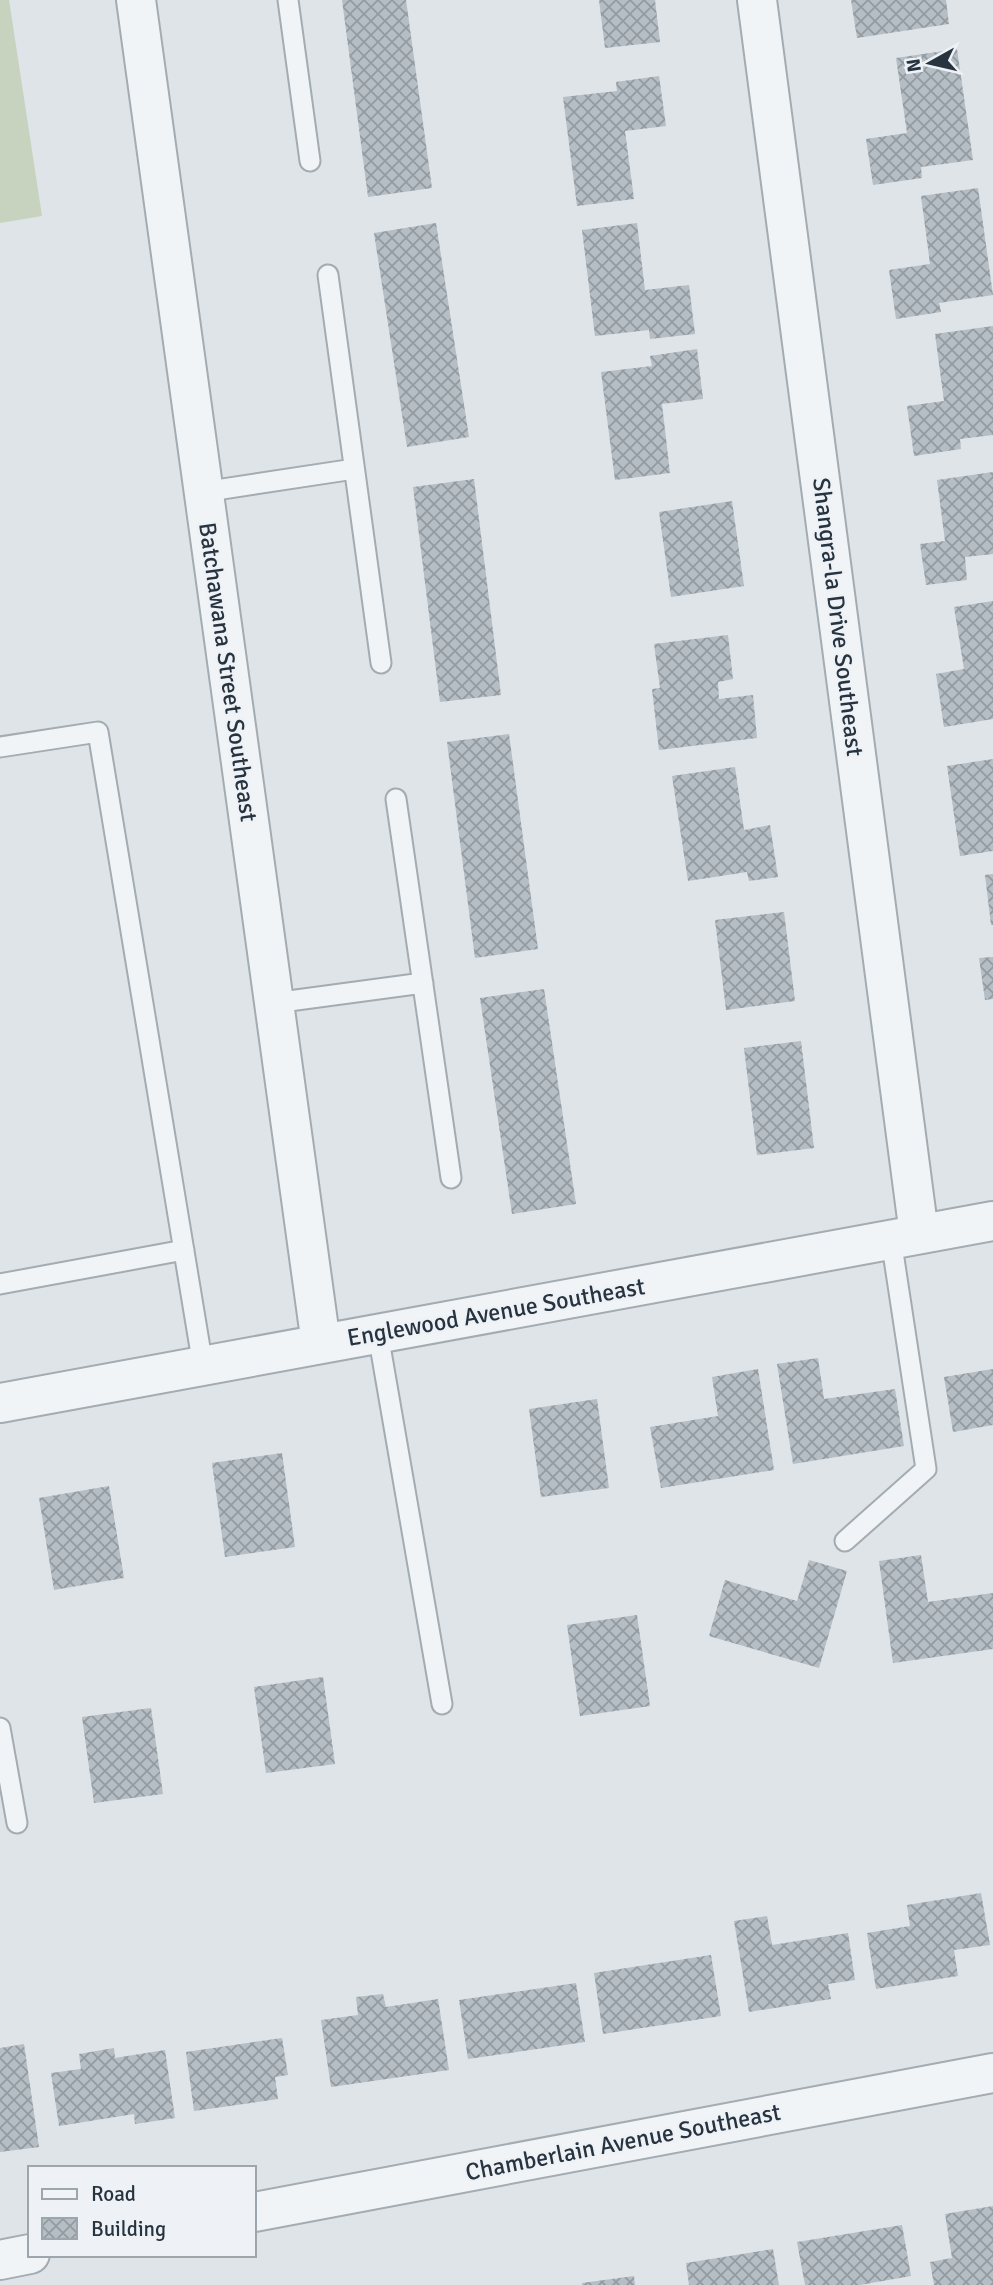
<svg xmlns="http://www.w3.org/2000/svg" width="993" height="2285" viewBox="0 0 993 2285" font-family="Signika,sans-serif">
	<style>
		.garden { fill: #c7d2bf }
		.building { fill: url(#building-cross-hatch) }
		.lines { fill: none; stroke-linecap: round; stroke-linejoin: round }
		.lane-casing { stroke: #a3acb2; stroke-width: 23 }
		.street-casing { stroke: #a3acb2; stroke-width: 42 }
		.lane { stroke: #f1f4f6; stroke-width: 19 }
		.street { stroke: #f1f4f6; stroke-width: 38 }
		.labels { text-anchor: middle; stroke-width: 5; stroke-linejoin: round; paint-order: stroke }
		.street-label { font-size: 24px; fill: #273440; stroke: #eef2f6 }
	</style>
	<defs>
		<pattern id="building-cross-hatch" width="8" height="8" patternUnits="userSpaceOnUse" patternTransform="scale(1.75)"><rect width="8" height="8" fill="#b5bec5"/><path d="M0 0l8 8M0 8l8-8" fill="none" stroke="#939ba1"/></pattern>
	</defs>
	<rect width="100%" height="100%" fill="#dee4e8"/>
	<path class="garden" d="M 0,0 L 9,0 L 42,216 L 0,223 Z"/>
	<path class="building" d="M 342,0 L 406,0 L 432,188 L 368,197 Z
		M 599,0 L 655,0 L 660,42 L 605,48 Z
		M 851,0 L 946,0 L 949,24 L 857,38 Z
		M 957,49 L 973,160 L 921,167 L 922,178 L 873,185 L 866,139 L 907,133 L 896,58 Z
		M 659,76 L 666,126 L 625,131 L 634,199 L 577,206 L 563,97 L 617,91 L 616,82 Z
		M 978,188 L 993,295 L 939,303 L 941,312 L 896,319 L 889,270 L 930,264 L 921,196 Z
		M 436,223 L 469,437 L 407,447 L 374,233 Z
		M 637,223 L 645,290 L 689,285 L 695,334 L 650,339 L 649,330 L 595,336 L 582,230 Z
		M 993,326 L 993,435 L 960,439 L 961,449 L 914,456 L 907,406 L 944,401 L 935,334 Z
		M 697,349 L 703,399 L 662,404 L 670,473 L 615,480 L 601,372 L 652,366 L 650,356 Z
		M 993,472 L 993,554 L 965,557 L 967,580 L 926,585 L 920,544 L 945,541 L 937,480 Z
		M 474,479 L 501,695 L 440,702 L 413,487 Z
		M 732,501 L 744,586 L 671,597 L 659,512 Z
		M 993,601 L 993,719 L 944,727 L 936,674 L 964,669 L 954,607 Z
		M 728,635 L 733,679 L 718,682 L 719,699 L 753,695 L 757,738 L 659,750 L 652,689 L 660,688 L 654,644 Z
		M 509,734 L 538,949 L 475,958 L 447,742 Z
		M 993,759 L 993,851 L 960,856 L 947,766 Z
		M 735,767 L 744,830 L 770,825 L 778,877 L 749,881 L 747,872 L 688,881 L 672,776 Z
		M 993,874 L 993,925 L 991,925 L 985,875 Z
		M 784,912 L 795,1001 L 726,1010 L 715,920 Z
		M 993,957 L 993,999 L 985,1000 L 979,958 Z
		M 544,989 L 576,1204 L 512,1214 L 480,998 Z
		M 801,1041 L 814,1148 L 757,1155 L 744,1048 Z
		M 818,1358 L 824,1399 L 895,1389 L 904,1446 L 793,1464 L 777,1364 Z
		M 758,1369 L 774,1470 L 661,1488 L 650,1427 L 718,1416 L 712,1377 Z
		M 993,1369 L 993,1425 L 953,1432 L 944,1377 Z
		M 597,1399 L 609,1488 L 541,1497 L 529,1409 Z
		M 282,1453 L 295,1547 L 225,1557 L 212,1463 Z
		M 109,1486 L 124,1578 L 54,1590 L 39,1498 Z
		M 921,1555 L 928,1602 L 993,1593 L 993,1649 L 893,1663 L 879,1561 Z
		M 809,1560 L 847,1571 L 819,1668 L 709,1636 L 725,1580 L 797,1601 Z
		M 637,1615 L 650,1706 L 580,1716 L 567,1625 Z
		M 323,1677 L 335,1764 L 266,1773 L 254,1687 Z
		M 151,1708 L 163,1794 L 94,1803 L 82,1717 Z
		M 981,1893 L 990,1945 L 954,1950 L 958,1976 L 876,1989 L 867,1933 L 910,1926 L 907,1905 Z
		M 767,1916 L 772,1945 L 848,1933 L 855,1980 L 828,1984 L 831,1999 L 749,2012 L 734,1921 Z
		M 711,1955 L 721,2016 L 603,2034 L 594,1973 Z
		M 576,1983 L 585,2042 L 468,2059 L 459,2000 Z
		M 383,1994 L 386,2007 L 438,1999 L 449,2070 L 331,2087 L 321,2020 L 358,2015 L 356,1997 Z
		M 282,2038 L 288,2075 L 275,2077 L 278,2099 L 194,2111 L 186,2052 Z
		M 24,2044 L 39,2147 L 0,2152 L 0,2048 Z
		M 114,2048 L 115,2058 L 165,2050 L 175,2118 L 135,2124 L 134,2114 L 59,2126 L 51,2073 L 81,2069 L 79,2054 Z
		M 993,2206 L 993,2285 L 934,2285 L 930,2262 L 952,2258 L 945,2214 Z
		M 902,2225 L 911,2276 L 860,2285 L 805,2285 L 797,2242 Z
		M 773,2249 L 779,2285 L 689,2285 L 686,2263 Z
		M 634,2276 L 635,2285 L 582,2285 L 582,2283 Z"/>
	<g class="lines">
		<defs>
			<path id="lane" d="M 288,0 L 310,161
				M 328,275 L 381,663
				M 203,492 L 354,469
				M 0,747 L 98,732 L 203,1366
				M 396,799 L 451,1178
				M 274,1003 L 423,983
				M 0,1284 L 184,1250
				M 378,1334 L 442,1704
				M 845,1541 L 926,1469 L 891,1239
				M 0,1728 L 17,1823"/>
			<path id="street" d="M 136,0 L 321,1344
				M 757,0 L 919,1234
				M 0,1403 L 993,1221
				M 254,2212 L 993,2073
				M 0,2260 L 30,2254"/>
		</defs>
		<use href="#lane" class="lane-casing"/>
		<use href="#street" class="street-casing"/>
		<use href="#lane" class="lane"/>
		<use href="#street" class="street"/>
	</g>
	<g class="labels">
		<g class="street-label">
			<text transform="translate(838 617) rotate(83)" y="8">Shangra-la Drive Southeast</text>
			<text transform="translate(228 672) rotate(82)" y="8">Batchawana Street Southeast</text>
			<text transform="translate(496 1312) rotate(-10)" y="8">Englewood Avenue Southeast</text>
			<text transform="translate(623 2142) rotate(-11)" y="8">Chamberlain Avenue Southeast</text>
		</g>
	</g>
	<rect x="28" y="2166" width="228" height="91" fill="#eef2f6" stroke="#9ea6ad" stroke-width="2"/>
	<rect x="42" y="2189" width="35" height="10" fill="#f1f4f6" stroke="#9ea6ad" stroke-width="2"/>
	<text x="91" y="2201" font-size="21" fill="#273440">Road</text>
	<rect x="42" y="2218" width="35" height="21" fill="url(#building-cross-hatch)" stroke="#9ea6ad" stroke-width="2"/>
	<text x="91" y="2236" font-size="21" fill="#273440">Building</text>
	<g transform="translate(930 63) rotate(262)" stroke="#eef2f6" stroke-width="5" paint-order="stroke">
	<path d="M0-5L12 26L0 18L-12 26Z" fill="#273440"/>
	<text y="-10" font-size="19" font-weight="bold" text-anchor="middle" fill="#273440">N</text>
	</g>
</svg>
